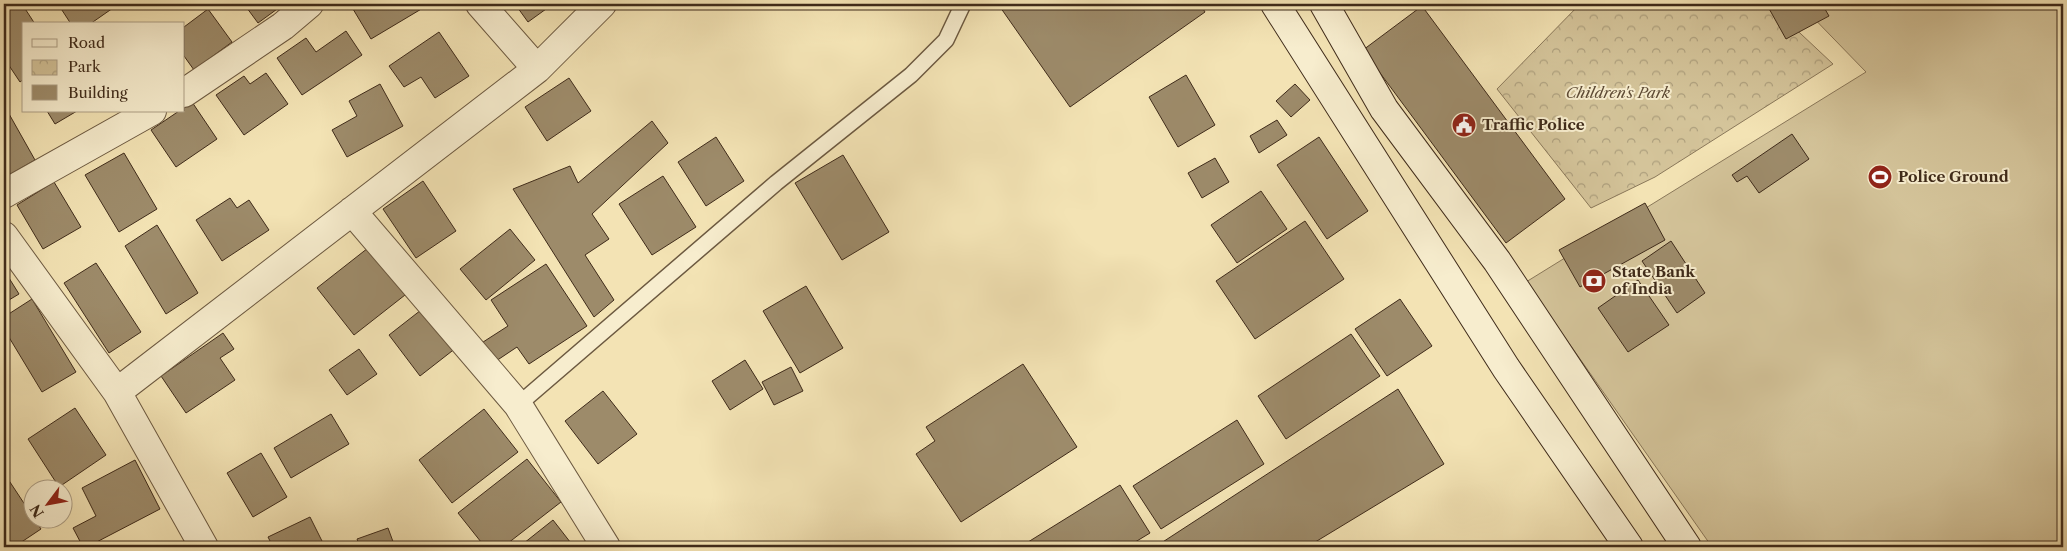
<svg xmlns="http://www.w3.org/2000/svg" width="2067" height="551" viewBox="0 0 2067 551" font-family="'Libre Caslon Text',serif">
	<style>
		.park { fill: url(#park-crowns); stroke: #8a785a }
		.garden { fill: #d4c49a; stroke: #8a785a }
		.building { fill: #9d8b6a; stroke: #3f2b1a }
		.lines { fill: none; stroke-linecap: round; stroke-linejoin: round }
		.lane-casing { stroke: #6c5940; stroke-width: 18 }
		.street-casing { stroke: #6c5940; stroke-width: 30 }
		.secondary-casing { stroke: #3f2b1a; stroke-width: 30 }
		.lane { stroke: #f7edce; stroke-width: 15 }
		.street { stroke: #f7edce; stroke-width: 28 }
		.secondary { stroke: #f7edce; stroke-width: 28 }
		.labels { text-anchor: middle; stroke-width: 4; stroke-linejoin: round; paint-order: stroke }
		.park-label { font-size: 15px; font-style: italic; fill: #5d4a34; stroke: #f7edce }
		.poi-label { font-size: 15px; font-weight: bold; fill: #3f2b1a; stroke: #f7edce; text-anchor: start }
	</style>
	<defs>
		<pattern id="park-crowns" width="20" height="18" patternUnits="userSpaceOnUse" patternTransform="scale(1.25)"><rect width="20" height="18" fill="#d4c49a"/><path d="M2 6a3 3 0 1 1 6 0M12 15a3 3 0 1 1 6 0" fill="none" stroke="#ad9f7d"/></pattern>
	</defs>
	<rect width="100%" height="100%" fill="#f3e3b4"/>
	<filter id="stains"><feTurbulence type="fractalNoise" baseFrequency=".004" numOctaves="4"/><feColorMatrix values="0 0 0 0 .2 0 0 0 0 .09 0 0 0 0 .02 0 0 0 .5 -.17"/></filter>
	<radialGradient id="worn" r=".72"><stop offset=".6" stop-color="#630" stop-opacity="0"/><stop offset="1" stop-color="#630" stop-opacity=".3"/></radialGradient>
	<path class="park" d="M 1580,4 L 1769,4 L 1833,64 L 1655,177 L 1591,208 L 1497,89 Z"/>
	<path class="garden" d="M 1800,4 L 2063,4 L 2063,547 L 1712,547 L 1526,282 L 1866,72 Z"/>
	<path class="building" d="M 9,4 L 22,4 L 35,24 L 24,24 L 24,79 L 20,82 L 4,58 L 4,7 Z
		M 58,4 L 110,4 L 113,8 L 90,24 L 71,24 Z
		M 244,4 L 284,4 L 258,23 Z
		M 363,4 L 420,4 L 423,8 L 371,39 L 353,9 Z
		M 515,4 L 553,4 L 528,22 Z
		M 998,4 L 1200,4 L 1205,12 L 1070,107 Z
		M 1769,4 L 1822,4 L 1829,16 L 1786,39 L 1767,5 Z
		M 1422,6 L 1565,199 L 1506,243 L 1363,50 Z
		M 208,9 L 232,42 L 194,70 L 184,56 L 184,27 Z
		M 346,31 L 362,55 L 302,95 L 277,58 L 306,38 L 316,52 Z
		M 439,32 L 469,76 L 435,98 L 421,77 L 404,87 L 389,66 Z
		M 266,73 L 288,104 L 244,135 L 216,95 L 244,76 L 250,84 Z
		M 1186,75 L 1215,125 L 1178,147 L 1149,97 Z
		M 569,78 L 591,111 L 547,141 L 525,107 Z
		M 380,84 L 403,126 L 347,157 L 332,130 L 357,116 L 349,101 Z
		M 1295,84 L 1310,100 L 1291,117 L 1276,101 Z
		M 192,102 L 217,139 L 176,167 L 151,130 L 179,111 L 184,111 L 184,108 Z
		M 4,105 L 35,160 L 4,178 Z
		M 47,111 L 77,111 L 55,124 Z
		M 1277,120 L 1287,135 L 1259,153 L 1250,136 Z
		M 652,121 L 668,143 L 592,214 L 609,239 L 585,255 L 614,300 L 594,317 L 513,189 L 570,166 L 578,183 Z
		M 1792,134 L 1809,159 L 1759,193 L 1747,176 L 1737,182 L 1732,175 Z
		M 716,137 L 744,181 L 706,206 L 678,162 Z
		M 1319,137 L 1368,211 L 1327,239 L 1277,165 Z
		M 124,153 L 157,209 L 119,232 L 85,175 Z
		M 843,155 L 889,232 L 842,260 L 795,183 Z
		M 1215,158 L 1229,182 L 1202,198 L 1188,173 Z
		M 663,176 L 696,227 L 652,255 L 619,204 Z
		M 423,181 L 456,231 L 416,258 L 383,209 Z
		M 54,182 L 81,227 L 43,249 L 17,205 Z
		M 1261,191 L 1287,229 L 1237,263 L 1211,225 Z
		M 230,198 L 237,208 L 249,200 L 269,230 L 222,261 L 196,220 Z
		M 1645,203 L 1665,240 L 1580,287 L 1559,250 Z
		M 1305,221 L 1344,279 L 1255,339 L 1216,281 Z
		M 157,225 L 198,293 L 166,314 L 125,246 Z
		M 510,229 L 535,260 L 486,300 L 460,269 Z
		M 1671,241 L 1705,293 L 1677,313 L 1642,261 Z
		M 368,248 L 405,295 L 354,335 L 317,288 Z
		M 96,263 L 141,332 L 109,353 L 64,283 Z
		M 546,264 L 587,326 L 529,364 L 517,347 L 493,363 L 480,344 L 508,326 L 491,300 Z
		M 4,270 L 19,294 L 4,303 Z
		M 1638,280 L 1669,325 L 1628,352 L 1598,308 Z
		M 806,286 L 843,348 L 800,373 L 763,311 Z
		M 32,299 L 76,372 L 42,392 L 4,329 L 4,317 Z
		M 1400,299 L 1432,346 L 1387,376 L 1355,329 Z
		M 430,303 L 461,344 L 420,376 L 389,335 Z
		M 223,333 L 234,349 L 220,358 L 235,380 L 186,413 L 161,376 Z
		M 1351,334 L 1380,376 L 1286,439 L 1258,396 Z
		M 359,349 L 377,374 L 347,395 L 329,370 Z
		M 745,360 L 763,389 L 730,410 L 712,381 Z
		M 1023,364 L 1077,447 L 961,522 L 916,454 L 935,441 L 926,427 Z
		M 791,367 L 803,391 L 774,405 L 762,382 Z
		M 1398,389 L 1444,464 L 1307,547 L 1155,547 Z
		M 603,391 L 637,434 L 598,464 L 565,421 Z
		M 75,408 L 106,455 L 59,487 L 28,439 Z
		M 484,409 L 518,452 L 452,503 L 419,460 Z
		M 331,414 L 349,444 L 291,478 L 274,448 Z
		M 1237,420 L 1264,464 L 1161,529 L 1133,486 Z
		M 261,453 L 287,497 L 253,517 L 227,473 Z
		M 527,459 L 561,502 L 503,547 L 485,547 L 458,513 Z
		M 135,460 L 160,509 L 87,547 L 83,547 L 73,528 L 96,516 L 82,488 Z
		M 4,473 L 41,529 L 14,547 L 4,547 Z
		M 1120,485 L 1150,533 L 1127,547 L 1020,547 Z
		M 310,517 L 325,547 L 273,547 L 268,537 Z
		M 553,520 L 574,547 L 519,547 Z
		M 388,528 L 395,547 L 360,547 L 357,539 Z"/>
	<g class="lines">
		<defs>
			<path id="lane" d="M 518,405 L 776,183 L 911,75 L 946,40 L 963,4"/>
			<path id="street" d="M 480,4 L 537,69
				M 184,93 L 283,26 L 309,4
				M 4,194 L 152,111
				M 352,211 L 518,405 L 606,547
				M 4,236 L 117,392
				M 204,547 L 117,392 L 537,69 L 602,4"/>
			<path id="secondary" d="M 1275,4 L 1506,368 L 1629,547
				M 1324,4 L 1384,109 L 1497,261 L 1687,547"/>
		</defs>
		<use href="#lane" class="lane-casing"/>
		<use href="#street" class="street-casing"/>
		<use href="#secondary" class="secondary-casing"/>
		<use href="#lane" class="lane"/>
		<use href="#street" class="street"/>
		<use href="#secondary" class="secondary"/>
	</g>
	<defs>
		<symbol id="civic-disc" viewBox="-11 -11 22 22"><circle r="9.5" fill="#8f2418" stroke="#f7edce"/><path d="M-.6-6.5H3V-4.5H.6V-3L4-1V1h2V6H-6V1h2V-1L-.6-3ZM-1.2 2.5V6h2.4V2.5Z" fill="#fff"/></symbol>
		<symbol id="stadium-disc" viewBox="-11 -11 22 22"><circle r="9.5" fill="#8f2418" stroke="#f7edce"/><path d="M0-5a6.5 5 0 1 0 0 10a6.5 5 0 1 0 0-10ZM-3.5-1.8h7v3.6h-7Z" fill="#fff"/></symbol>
		<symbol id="bank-disc" viewBox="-11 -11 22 22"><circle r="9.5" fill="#8f2418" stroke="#f7edce"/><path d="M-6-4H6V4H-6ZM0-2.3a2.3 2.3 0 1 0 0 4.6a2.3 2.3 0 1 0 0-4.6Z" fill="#fff"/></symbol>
	</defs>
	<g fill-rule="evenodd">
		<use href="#civic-disc" x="1450" y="111" width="28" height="28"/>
		<use href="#stadium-disc" x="1866" y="163" width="28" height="28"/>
		<use href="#bank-disc" x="1580" y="267" width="28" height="28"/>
	</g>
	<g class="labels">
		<g class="park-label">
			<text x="1618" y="98">Children's Park</text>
		</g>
		<g class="poi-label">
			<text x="1482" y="130">Traffic Police</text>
			<text x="1898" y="182">Police Ground</text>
			<text x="1612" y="277">State Bank<tspan x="1612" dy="17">of India</tspan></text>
		</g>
	</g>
	<rect width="2067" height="551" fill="none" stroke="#f3e3b4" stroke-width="20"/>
	<rect x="5" y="5" width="2057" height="541" fill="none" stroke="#3f2b1a" stroke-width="2.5"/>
	<rect x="10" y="10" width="2047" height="531" fill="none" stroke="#3f2b1a"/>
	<rect x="22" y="22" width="162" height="90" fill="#f7edce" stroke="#ad9f86"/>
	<rect x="32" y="39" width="25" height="8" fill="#f7edce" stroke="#ad9f86"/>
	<text x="68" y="48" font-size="15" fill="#3f2b1a">Road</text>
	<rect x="32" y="60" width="25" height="15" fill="url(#park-crowns)" stroke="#ad9f86"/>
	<text x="68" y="72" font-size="15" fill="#3f2b1a">Park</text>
	<rect x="32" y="85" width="25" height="15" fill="#9d8b6a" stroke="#ad9f86"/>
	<text x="68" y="98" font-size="15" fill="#3f2b1a">Building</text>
	<g transform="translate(48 504) rotate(238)"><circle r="24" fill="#f7edce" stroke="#ad9f86"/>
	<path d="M0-4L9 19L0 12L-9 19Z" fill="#8f2418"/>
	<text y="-8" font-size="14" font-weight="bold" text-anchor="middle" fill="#3f2b1a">N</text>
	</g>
	<rect width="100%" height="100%" filter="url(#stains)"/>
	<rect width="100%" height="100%" fill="url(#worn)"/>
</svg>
